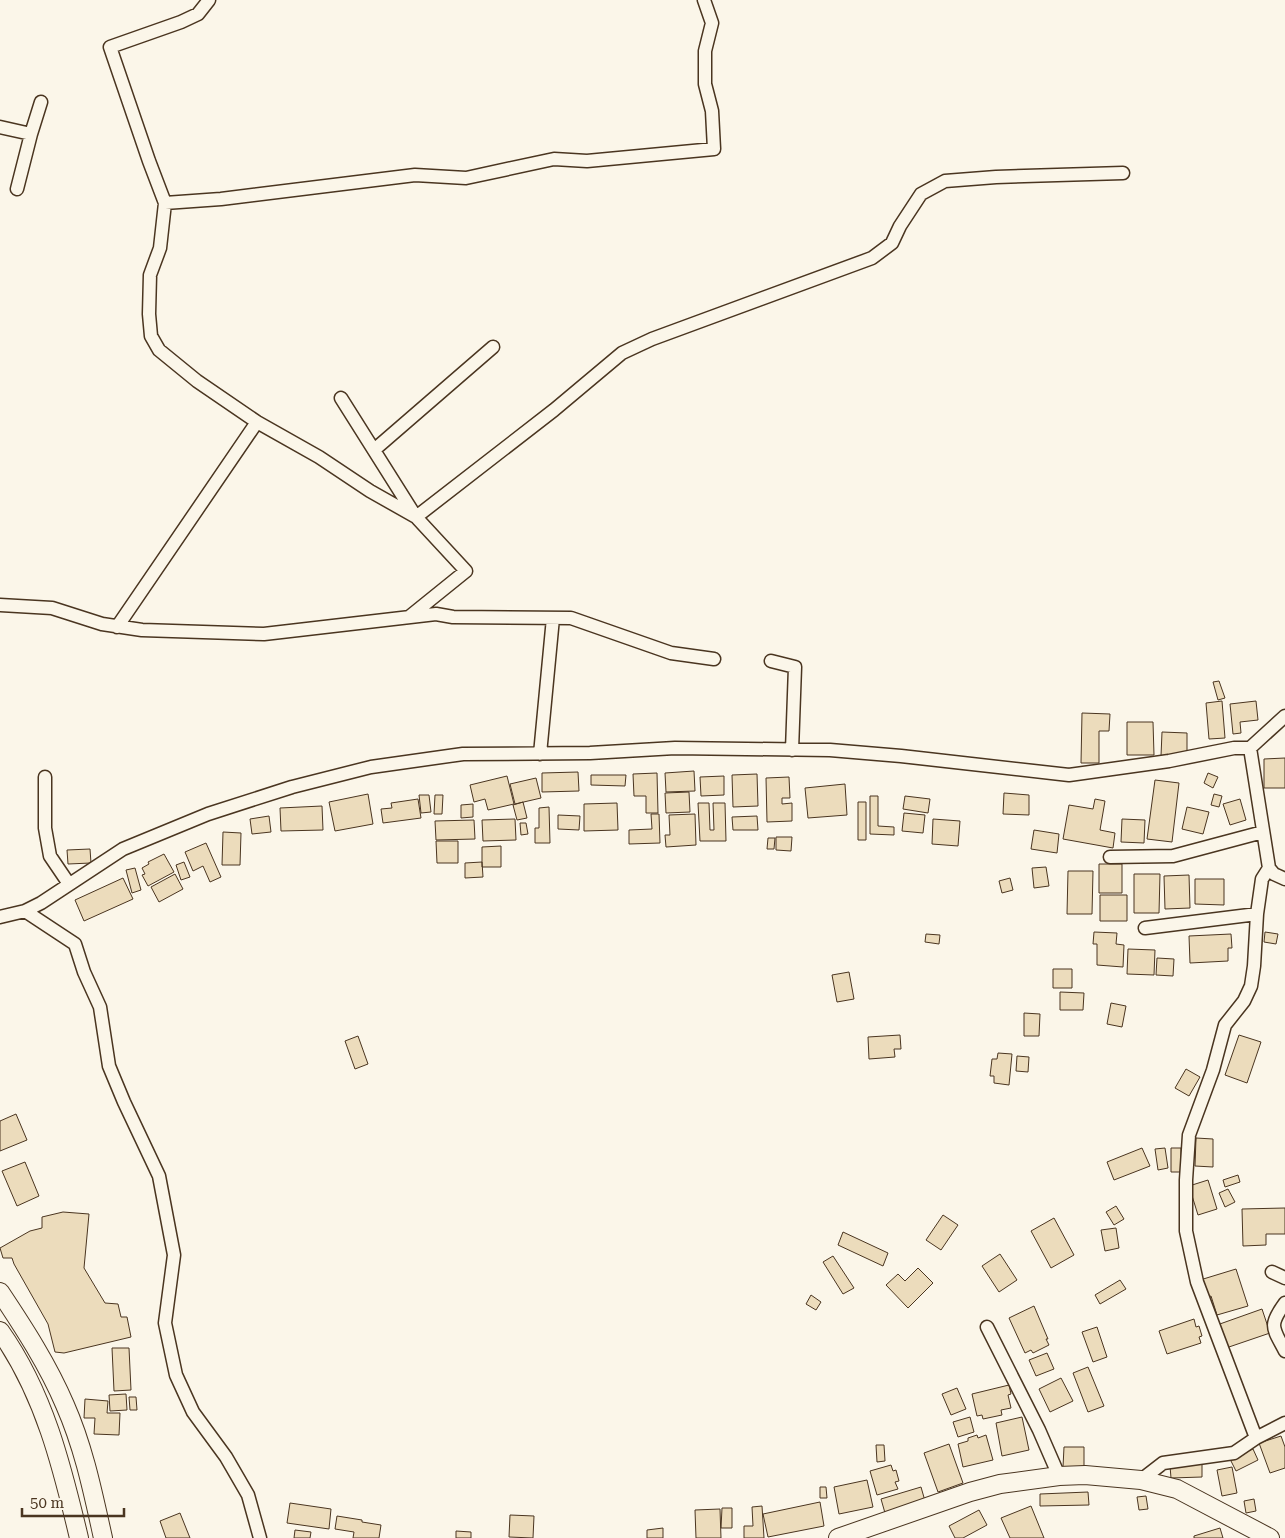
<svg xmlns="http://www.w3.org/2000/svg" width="1285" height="1538" viewBox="0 0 1285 1538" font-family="'Roboto Serif',serif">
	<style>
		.building { fill: #ecdcbc; stroke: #4a3520 }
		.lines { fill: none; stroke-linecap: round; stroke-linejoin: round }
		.street-casing { stroke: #4a3520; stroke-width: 15 }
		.secondary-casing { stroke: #4a3520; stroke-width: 20 }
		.street { stroke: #fbf6e9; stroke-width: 12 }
		.secondary { stroke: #fbf6e9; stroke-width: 18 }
	</style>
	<rect width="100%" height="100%" fill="#fbf6e9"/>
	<path class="building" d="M 1219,681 L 1225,698 L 1218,700 L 1213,682 Z
		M 1222,701 L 1225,738 L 1209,739 L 1206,703 Z
		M 1256,701 L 1258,720 L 1240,722 L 1241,733 L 1233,734 L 1230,704 Z
		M 1082,713 L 1110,714 L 1109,731 L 1099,731 L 1099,763 L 1081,763 Z
		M 1127,722 L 1153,722 L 1154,755 L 1127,755 Z
		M 1162,732 L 1187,733 L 1187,757 L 1161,756 Z
		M 1285,758 L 1285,788 L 1264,788 L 1264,759 Z
		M 694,771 L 695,791 L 666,792 L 665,773 Z
		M 578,772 L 579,791 L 542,792 L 542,773 Z
		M 657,773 L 658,813 L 646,813 L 646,796 L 634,796 L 633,774 Z
		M 1208,773 L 1218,777 L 1213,788 L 1204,783 Z
		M 757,774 L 758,806 L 733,807 L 732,775 Z
		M 591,775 L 626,775 L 625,786 L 591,785 Z
		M 507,776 L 514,804 L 488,810 L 485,799 L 474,802 L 470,785 Z
		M 724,776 L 724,795 L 701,796 L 700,777 Z
		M 789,777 L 790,798 L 782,798 L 782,804 L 792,803 L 792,821 L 767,822 L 766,778 Z
		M 536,778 L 541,798 L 515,804 L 510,784 Z
		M 1155,780 L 1179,783 L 1172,842 L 1147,839 Z
		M 845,784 L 847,815 L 808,818 L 805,788 Z
		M 689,792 L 690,812 L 666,813 L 665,793 Z
		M 1004,793 L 1029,795 L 1029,815 L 1003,814 Z
		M 368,794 L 373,824 L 335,831 L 329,802 Z
		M 1214,794 L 1222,796 L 1219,807 L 1211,805 Z
		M 419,795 L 429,795 L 431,812 L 421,813 Z
		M 435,795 L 443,795 L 442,814 L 434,814 Z
		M 870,796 L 878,796 L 878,826 L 894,827 L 894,835 L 870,834 Z
		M 905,796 L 930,799 L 928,813 L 903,809 Z
		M 418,799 L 421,818 L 383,823 L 381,809 L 392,808 L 391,803 Z
		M 1095,799 L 1105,801 L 1100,830 L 1115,833 L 1113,848 L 1063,839 L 1069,805 L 1093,809 Z
		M 1240,799 L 1246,820 L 1230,825 L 1223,804 Z
		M 523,802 L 527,818 L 517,820 L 513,805 Z
		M 858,802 L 866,802 L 866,840 L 858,840 Z
		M 617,803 L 618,830 L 584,831 L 584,804 Z
		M 698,803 L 709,803 L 710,830 L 714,830 L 713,803 L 725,803 L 726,841 L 700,841 Z
		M 473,804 L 473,817 L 461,818 L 461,805 Z
		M 322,806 L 323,830 L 281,831 L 280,808 Z
		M 549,807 L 550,843 L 535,843 L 535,828 L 539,828 L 539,808 Z
		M 1187,807 L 1209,812 L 1203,834 L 1182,829 Z
		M 904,813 L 925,815 L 923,833 L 902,831 Z
		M 651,814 L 659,814 L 660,843 L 629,844 L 629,830 L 652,829 Z
		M 695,814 L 696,845 L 666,847 L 665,835 L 670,835 L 669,815 Z
		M 558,815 L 580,816 L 579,830 L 558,829 Z
		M 269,816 L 271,832 L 252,834 L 250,819 Z
		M 757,816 L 758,830 L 733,830 L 732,817 Z
		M 515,819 L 516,840 L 483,841 L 482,820 Z
		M 933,819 L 960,821 L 958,846 L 932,844 Z
		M 1122,819 L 1145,820 L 1144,843 L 1121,842 Z
		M 474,820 L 475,839 L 436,840 L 435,821 Z
		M 520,823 L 526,823 L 528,834 L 521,835 Z
		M 1034,830 L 1059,834 L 1057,853 L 1031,849 Z
		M 223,832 L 241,833 L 240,865 L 222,865 Z
		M 776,837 L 792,837 L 791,851 L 776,850 Z
		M 768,838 L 775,838 L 774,849 L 767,849 Z
		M 436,841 L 458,841 L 458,863 L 437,863 Z
		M 206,843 L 221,877 L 210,882 L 203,866 L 193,871 L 185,852 Z
		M 501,846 L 501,867 L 482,867 L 482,847 Z
		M 90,849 L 91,863 L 68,864 L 67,850 Z
		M 164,854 L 174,872 L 148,886 L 142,875 L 145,874 L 142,868 L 149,864 L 148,862 Z
		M 184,862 L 190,877 L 181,880 L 176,865 Z
		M 482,862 L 483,877 L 465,878 L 465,863 Z
		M 1099,864 L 1122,864 L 1122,893 L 1099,893 Z
		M 1046,867 L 1049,886 L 1034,888 L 1032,868 Z
		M 135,868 L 141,890 L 132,893 L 126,870 Z
		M 1068,871 L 1093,871 L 1092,914 L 1067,914 Z
		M 175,874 L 183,889 L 159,902 L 151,887 Z
		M 1134,874 L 1160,874 L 1159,913 L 1134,913 Z
		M 1189,875 L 1190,908 L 1165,909 L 1164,876 Z
		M 123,878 L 133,899 L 84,921 L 75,900 Z
		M 1010,878 L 1013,890 L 1002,893 L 999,881 Z
		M 1195,879 L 1224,879 L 1224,905 L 1195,904 Z
		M 1100,895 L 1127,895 L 1127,921 L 1100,921 Z
		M 1094,932 L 1117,933 L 1116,944 L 1124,945 L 1123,967 L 1097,965 L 1097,944 L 1093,944 Z
		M 1265,932 L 1278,934 L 1276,944 L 1264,942 Z
		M 926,934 L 940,935 L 939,944 L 925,942 Z
		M 1231,934 L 1232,948 L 1228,948 L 1228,961 L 1190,963 L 1189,936 Z
		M 1128,949 L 1155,950 L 1154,975 L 1127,974 Z
		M 1157,958 L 1174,959 L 1173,976 L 1156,975 Z
		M 1053,969 L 1072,969 L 1072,988 L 1053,988 Z
		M 849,972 L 854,999 L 837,1002 L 832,975 Z
		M 1060,992 L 1084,993 L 1083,1010 L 1060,1010 Z
		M 1111,1003 L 1126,1006 L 1122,1027 L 1107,1024 Z
		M 1024,1013 L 1040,1014 L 1039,1036 L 1024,1036 Z
		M 900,1035 L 901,1049 L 894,1049 L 895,1057 L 869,1059 L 868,1037 Z
		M 1239,1035 L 1261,1042 L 1247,1083 L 1225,1075 Z
		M 358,1036 L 368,1064 L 355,1069 L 345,1041 Z
		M 998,1053 L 1012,1054 L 1009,1085 L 994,1083 L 994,1076 L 990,1076 L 992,1059 L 997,1059 Z
		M 1017,1056 L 1029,1057 L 1028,1072 L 1016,1071 Z
		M 1186,1069 L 1200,1077 L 1189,1096 L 1175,1088 Z
		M 16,1114 L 27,1140 L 0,1151 L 0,1121 Z
		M 1196,1138 L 1213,1139 L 1213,1167 L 1195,1166 Z
		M 1142,1148 L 1150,1166 L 1114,1180 L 1107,1162 Z
		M 1165,1148 L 1168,1168 L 1158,1170 L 1155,1149 Z
		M 1171,1148 L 1181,1148 L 1181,1172 L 1171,1172 Z
		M 25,1162 L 39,1196 L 17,1206 L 2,1171 Z
		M 1238,1175 L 1240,1182 L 1225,1187 L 1223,1180 Z
		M 1208,1180 L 1217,1209 L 1198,1215 L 1189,1186 Z
		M 1228,1189 L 1235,1202 L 1225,1207 L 1219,1193 Z
		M 1116,1206 L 1124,1219 L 1114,1225 L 1106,1212 Z
		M 1285,1208 L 1285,1234 L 1266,1234 L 1266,1245 L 1243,1246 L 1242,1209 Z
		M 63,1212 L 89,1214 L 84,1268 L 105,1303 L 118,1304 L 121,1317 L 127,1317 L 131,1337 L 64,1353 L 55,1352 L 48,1324 L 14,1264 L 12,1258 L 3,1258 L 0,1248 L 30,1231 L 42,1228 L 42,1217 Z
		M 943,1215 L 958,1225 L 941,1250 L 926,1240 Z
		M 1054,1218 L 1074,1255 L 1051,1268 L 1031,1231 Z
		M 1116,1228 L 1119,1248 L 1105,1251 L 1101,1230 Z
		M 843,1232 L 888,1253 L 883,1266 L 838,1245 Z
		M 1000,1254 L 1017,1280 L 999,1292 L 982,1266 Z
		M 833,1256 L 854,1288 L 843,1294 L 823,1262 Z
		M 918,1268 L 933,1283 L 908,1308 L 886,1285 L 898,1274 L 905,1281 Z
		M 1236,1269 L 1248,1306 L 1217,1315 L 1211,1296 L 1206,1298 L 1200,1280 Z
		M 1120,1280 L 1126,1289 L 1100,1304 L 1095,1295 Z
		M 811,1295 L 821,1302 L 816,1310 L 806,1304 Z
		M 1034,1306 L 1048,1339 L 1046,1339 L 1049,1345 L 1033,1353 L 1031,1350 L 1025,1353 L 1009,1318 Z
		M 1262,1309 L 1270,1333 L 1226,1348 L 1217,1325 Z
		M 1194,1319 L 1196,1327 L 1199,1326 L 1202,1336 L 1199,1337 L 1201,1343 L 1167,1354 L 1159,1331 Z
		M 1097,1327 L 1107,1357 L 1093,1362 L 1082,1332 Z
		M 112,1348 L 129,1348 L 131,1390 L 114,1391 Z
		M 1047,1353 L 1054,1369 L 1036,1376 L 1029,1360 Z
		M 1088,1367 L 1104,1406 L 1088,1412 L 1073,1373 Z
		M 1061,1378 L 1073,1401 L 1050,1412 L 1039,1389 Z
		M 1009,1385 L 1011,1394 L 1008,1395 L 1011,1408 L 1001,1410 L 1002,1415 L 983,1419 L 982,1415 L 977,1416 L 972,1394 Z
		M 957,1388 L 966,1409 L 951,1415 L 942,1394 Z
		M 126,1394 L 127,1410 L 110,1411 L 109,1395 Z
		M 129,1397 L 136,1397 L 137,1410 L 130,1410 Z
		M 85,1399 L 108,1401 L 107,1413 L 120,1413 L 119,1435 L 94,1434 L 95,1418 L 84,1418 Z
		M 970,1417 L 974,1432 L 958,1437 L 953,1422 Z
		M 1022,1417 L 1029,1450 L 1002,1456 L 996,1423 Z
		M 977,1435 L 978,1438 L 986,1435 L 993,1460 L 963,1467 L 958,1444 L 968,1441 L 968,1438 Z
		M 1281,1436 L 1285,1447 L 1285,1468 L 1270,1473 L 1259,1443 Z
		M 949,1444 L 963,1483 L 938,1492 L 924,1453 Z
		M 876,1445 L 884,1445 L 885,1461 L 877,1462 Z
		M 1064,1447 L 1084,1447 L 1084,1467 L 1063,1467 Z
		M 1253,1449 L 1258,1460 L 1236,1471 L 1230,1459 Z
		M 1202,1464 L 1202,1477 L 1171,1478 L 1170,1466 Z
		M 891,1465 L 893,1471 L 896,1470 L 899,1481 L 895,1482 L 898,1489 L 877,1495 L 870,1471 Z
		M 1232,1467 L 1237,1493 L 1222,1496 L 1217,1470 Z
		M 867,1480 L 873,1507 L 839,1514 L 834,1487 Z
		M 820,1487 L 826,1487 L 827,1498 L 820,1498 Z
		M 921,1487 L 925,1501 L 885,1513 L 881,1499 Z
		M 1088,1492 L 1089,1505 L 1040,1506 L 1040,1494 Z
		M 1146,1496 L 1148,1509 L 1139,1510 L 1137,1497 Z
		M 1254,1499 L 1256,1511 L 1246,1513 L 1244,1501 Z
		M 820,1502 L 824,1526 L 768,1537 L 763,1514 Z
		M 290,1503 L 331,1509 L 329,1529 L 287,1523 Z
		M 762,1506 L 764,1538 L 744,1538 L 744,1526 L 753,1526 L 752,1507 Z
		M 1031,1506 L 1044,1538 L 1010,1538 L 1001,1518 Z
		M 722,1508 L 732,1508 L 732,1528 L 721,1528 Z
		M 720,1509 L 721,1538 L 696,1538 L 695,1510 Z
		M 979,1510 L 987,1525 L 963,1538 L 955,1538 L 949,1526 Z
		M 180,1513 L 190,1538 L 166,1538 L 160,1521 Z
		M 510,1515 L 534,1516 L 533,1538 L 509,1537 Z
		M 337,1516 L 362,1520 L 362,1522 L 381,1525 L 379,1538 L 353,1538 L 354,1532 L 335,1529 Z
		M 663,1528 L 663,1538 L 647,1538 L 647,1530 Z
		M 1220,1528 L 1223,1538 L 1194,1538 L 1194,1536 Z
		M 295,1530 L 311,1532 L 310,1538 L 294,1538 Z
		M 456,1531 L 471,1532 L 471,1538 L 456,1538 Z"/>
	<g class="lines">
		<defs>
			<path id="street" d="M 209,0 L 198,14 L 181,22 L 110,47 L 149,161 L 165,203 L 160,248 L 150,275 L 149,314 L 151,336 L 159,350 L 197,381 L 257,422 L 319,457 L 370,491 L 416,517 L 466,571 L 409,617
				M 0,127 L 31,134
				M 17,189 L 31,134 L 41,102
				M 165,203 L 221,199 L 415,175 L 466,178 L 554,159 L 587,161 L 714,149 L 712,111 L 705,84 L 705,51 L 712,23 L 704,0
				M 341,398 L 416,517 L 554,410 L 622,353 L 652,339 L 872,258 L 892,243 L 900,226 L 921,194 L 945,181 L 996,177 L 1123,173
				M 374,450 L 493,347
				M 0,605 L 52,608 L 102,624 L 142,630 L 264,634 L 436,614 L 453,617 L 571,618 L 671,653 L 714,659
				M 117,627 L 257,422
				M 771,661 L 795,667 L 792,750
				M 1250,748 L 1269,868 L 1274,874 L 1285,879
				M 540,754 L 553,618
				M 45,777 L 45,828 L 50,856 L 69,884
				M 1110,857 L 1173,856 L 1263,832
				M 25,911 L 75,944 L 84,972 L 100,1007 L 109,1066 L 124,1102 L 159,1176 L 174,1255 L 165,1323 L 176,1375 L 193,1412 L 226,1457 L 248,1495 L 260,1538
				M 0,917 L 25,911 L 41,903 L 123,849 L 208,814 L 292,787 L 371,767 L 463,754 L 590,753 L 675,748 L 830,750 L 901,756 L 1069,775 L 1169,761 L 1234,748 L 1250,748 L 1285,716
				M 1145,928 L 1257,914
				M 1272,1272 L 1285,1278
				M 1285,1303 C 1268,1326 1273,1328 1285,1351
				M 987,1327 L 1039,1430 L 1059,1476
				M 1256,1438 L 1197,1282 L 1186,1231 L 1186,1180 L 1189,1135 L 1213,1070 L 1225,1025 L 1244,1001 L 1251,986 L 1254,966 L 1257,914 L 1262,879 L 1269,868
				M 1141,1480 L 1163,1463 L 1234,1453 L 1256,1438 L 1285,1423"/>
			<path id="secondary" d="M 0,1292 C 24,1328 48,1365 65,1405 C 84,1448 93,1493 103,1538
				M 0,1331 C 44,1393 62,1466 79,1538
				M 838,1538 L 970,1492 L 1000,1484 L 1059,1476 L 1085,1475 L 1141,1480 L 1177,1489 L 1270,1538"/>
		</defs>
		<use href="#street" class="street-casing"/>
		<use href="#secondary" class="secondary-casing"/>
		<use href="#street" class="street"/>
		<use href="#secondary" class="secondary"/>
	</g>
	<path d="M22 1508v8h102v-8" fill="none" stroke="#4a3520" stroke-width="2.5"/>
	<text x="30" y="1508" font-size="15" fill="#4a3520" stroke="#fbf6e9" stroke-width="4" paint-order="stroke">50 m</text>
</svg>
